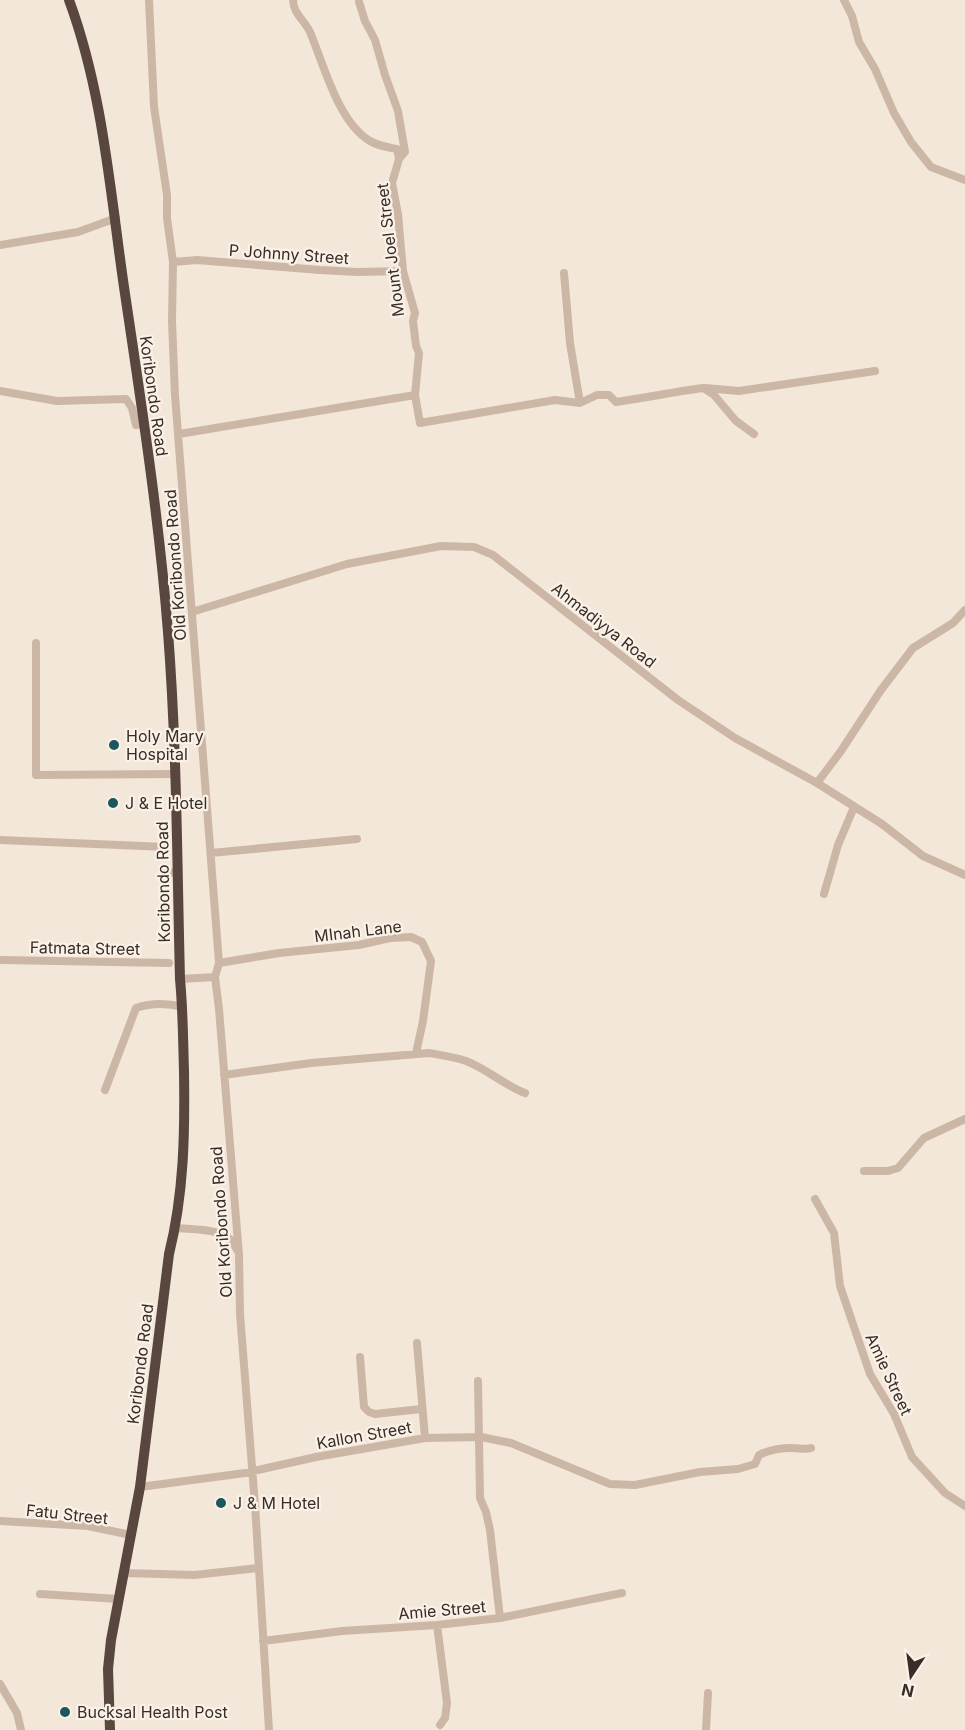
<svg xmlns="http://www.w3.org/2000/svg" width="965" height="1730" viewBox="0 0 965 1730" font-family="Inter,sans-serif">
	<style>
		.lines { fill: none; stroke-linecap: round; stroke-linejoin: round }
		.minor { stroke: #ccb7a6; stroke-width: 8 }
		.highway { stroke: #59463e; stroke-width: 10 }
		.poi-dot { fill: #1b575b; stroke: #faf1e7; stroke-width: 2 }
		.labels { text-anchor: middle; stroke-width: 4.5; stroke-linejoin: round; paint-order: stroke }
		.street-label { font-size: 16px; fill: #372c27; stroke: #faf1e7 }
		.poi-label { font-size: 16px; fill: #372c27; stroke: #faf1e7; text-anchor: start }
	</style>
	<rect width="100%" height="100%" fill="#f3e7da"/>
	<g class="lines">
		<path class="minor" d="M 149,0 L 154,107 L 167,195 L 167,218 L 173,262 L 172,321 L 175,395 L 219,963 L 215,977 L 180,979
			M 293,0 C 293,13 305,21 310,32 C 324,65 338,122 370,141 C 378,146 387,147 397,149 L 399,159 L 392,183 L 398,214 L 403,271 L 415,313 L 413,321 L 416,346 L 419,353 L 415,395
			M 844,0 L 852,16 L 859,42 L 875,69 L 894,113 L 911,142 L 931,167 L 965,180
			M 359,2 L 365,21 L 375,40 L 385,75 L 398,111 L 405,152 L 399,159
			M 0,245 L 78,232 L 116,218
			M 173,262 L 197,260 L 320,270 L 357,272 L 403,271
			M 564,273 L 570,343 L 580,403
			M 705,388 L 739,391 L 875,371
			M 0,391 L 57,401 L 126,399 L 132,408 L 136,425 L 144,424
			M 179,434 L 415,395 L 420,423 L 555,400 L 580,403 L 597,395 L 609,395 L 616,402 C 645,398 673,392 703,388 L 714,395 L 736,421 L 754,434
			M 192,612 L 347,564 L 441,546 L 474,547 L 493,555 L 678,700 L 735,738 L 817,783 L 882,824 L 923,856 L 965,875
			M 36,643 L 36,775 L 176,774
			M 817,783 L 841,751 L 881,690 L 913,648 L 953,623 L 965,610
			M 0,840 L 166,847
			M 211,853 L 357,839
			M 165,872 L 178,873
			M 824,894 L 838,845 L 854,807
			M 0,960 L 169,963
			M 219,963 L 279,953 L 359,945 L 390,938 L 411,937 L 422,942 L 431,961 L 423,1021 L 416,1053
			M 215,977 L 219,1009 L 239,1255 L 240,1314 L 255,1505 L 269,1730
			M 224,1075 L 311,1063 L 429,1053 C 441,1055 454,1057 466,1061 C 487,1069 504,1085 525,1093
			M 105,1090 L 136,1008 C 151,1003 167,1003 183,1007
			M 864,1171 L 888,1171 L 898,1168 L 924,1138 L 965,1119
			M 815,1199 L 834,1233 L 840,1286 L 870,1374 L 894,1414 L 912,1457 L 945,1493 L 965,1506
			M 176,1228 C 196,1230 230,1227 237,1250
			M 417,1343 L 425,1438
			M 360,1357 L 364,1407 L 369,1412 L 375,1414 L 421,1409
			M 478,1381 L 480,1498 L 486,1512 L 490,1530 L 500,1618
			M 140,1487 L 245,1473 L 316,1457 L 425,1438 L 481,1437 L 511,1443 L 610,1484 L 635,1485 L 700,1472 L 738,1469 L 755,1464 L 759,1455 C 769,1450 781,1448 792,1448 C 800,1448 804,1450 811,1448
			M 0,1521 L 88,1526 L 131,1535
			M 125,1573 L 194,1575 L 259,1568
			M 40,1594 L 118,1599
			M 437,1625 L 447,1703 L 445,1718 L 440,1725
			M 263,1641 L 342,1631 L 437,1625 L 500,1618 L 622,1593
			M 0,1684 L 17,1713 L 21,1730
			M 706,1730 L 708,1693"/>
		<path class="highway" d="M 69,0 C 103,92 110,191 124,287 C 141,402 159,517 168,632 C 177,748 177,864 180,979 C 183,1010 183,1040 184,1071 C 185,1133 184,1194 169,1254 L 140,1487 L 111,1640 L 108,1669 L 110,1730"/>
	</g>
	<g class="poi-dot">
		<circle cx="114" cy="745" r="6"/>
		<circle cx="113" cy="803" r="6"/>
		<circle cx="221" cy="1503" r="6"/>
		<circle cx="65" cy="1712" r="6"/>
	</g>
	<g class="labels">
		<g class="street-label">
			<text transform="translate(390 250) rotate(-97)" y="6">Mount Joel Street</text>
			<text transform="translate(289 254) rotate(4)" y="6">P Johnny Street</text>
			<text transform="translate(154 396) rotate(82)" y="6">Koribondo Road</text>
			<text transform="translate(175 565) rotate(-94)" y="6">Old Koribondo Road</text>
			<text transform="translate(604 625) rotate(38)" y="6">Ahmadiyya Road</text>
			<text transform="translate(163 882) rotate(-91)" y="6">Koribondo Road</text>
			<text transform="translate(358 931) rotate(-7)" y="6">MInah Lane</text>
			<text transform="translate(85 948) rotate(1)" y="6">Fatmata Street</text>
			<text transform="translate(221 1222) rotate(-94)" y="6">Old Koribondo Road</text>
			<text transform="translate(140 1364) rotate(-83)" y="6">Koribondo Road</text>
			<text transform="translate(889 1374) rotate(65)" y="6">Amie Street</text>
			<text transform="translate(364 1435) rotate(-10)" y="6">Kallon Street</text>
			<text transform="translate(67 1514) rotate(6)" y="6">Fatu Street</text>
			<text transform="translate(442 1610) rotate(-5)" y="6">Amie Street</text>
		</g>
		<g class="poi-label">
			<text x="126" y="742">Holy Mary<tspan x="126" dy="18">Hospital</tspan></text>
			<text x="125" y="809">J &amp; E Hotel</text>
			<text x="233" y="1509">J &amp; M Hotel</text>
			<text x="77" y="1718">Bucksal Health Post</text>
		</g>
	</g>
	<g transform="translate(911 1676) rotate(193)" stroke="#faf1e7" stroke-width="4.5" paint-order="stroke">
	<path d="M0-4.5L10 22L0 15L-10 22Z" fill="#372c27"/>
	<text y="-9" font-size="16" font-weight="bold" text-anchor="middle" fill="#372c27">N</text>
	</g>
</svg>
